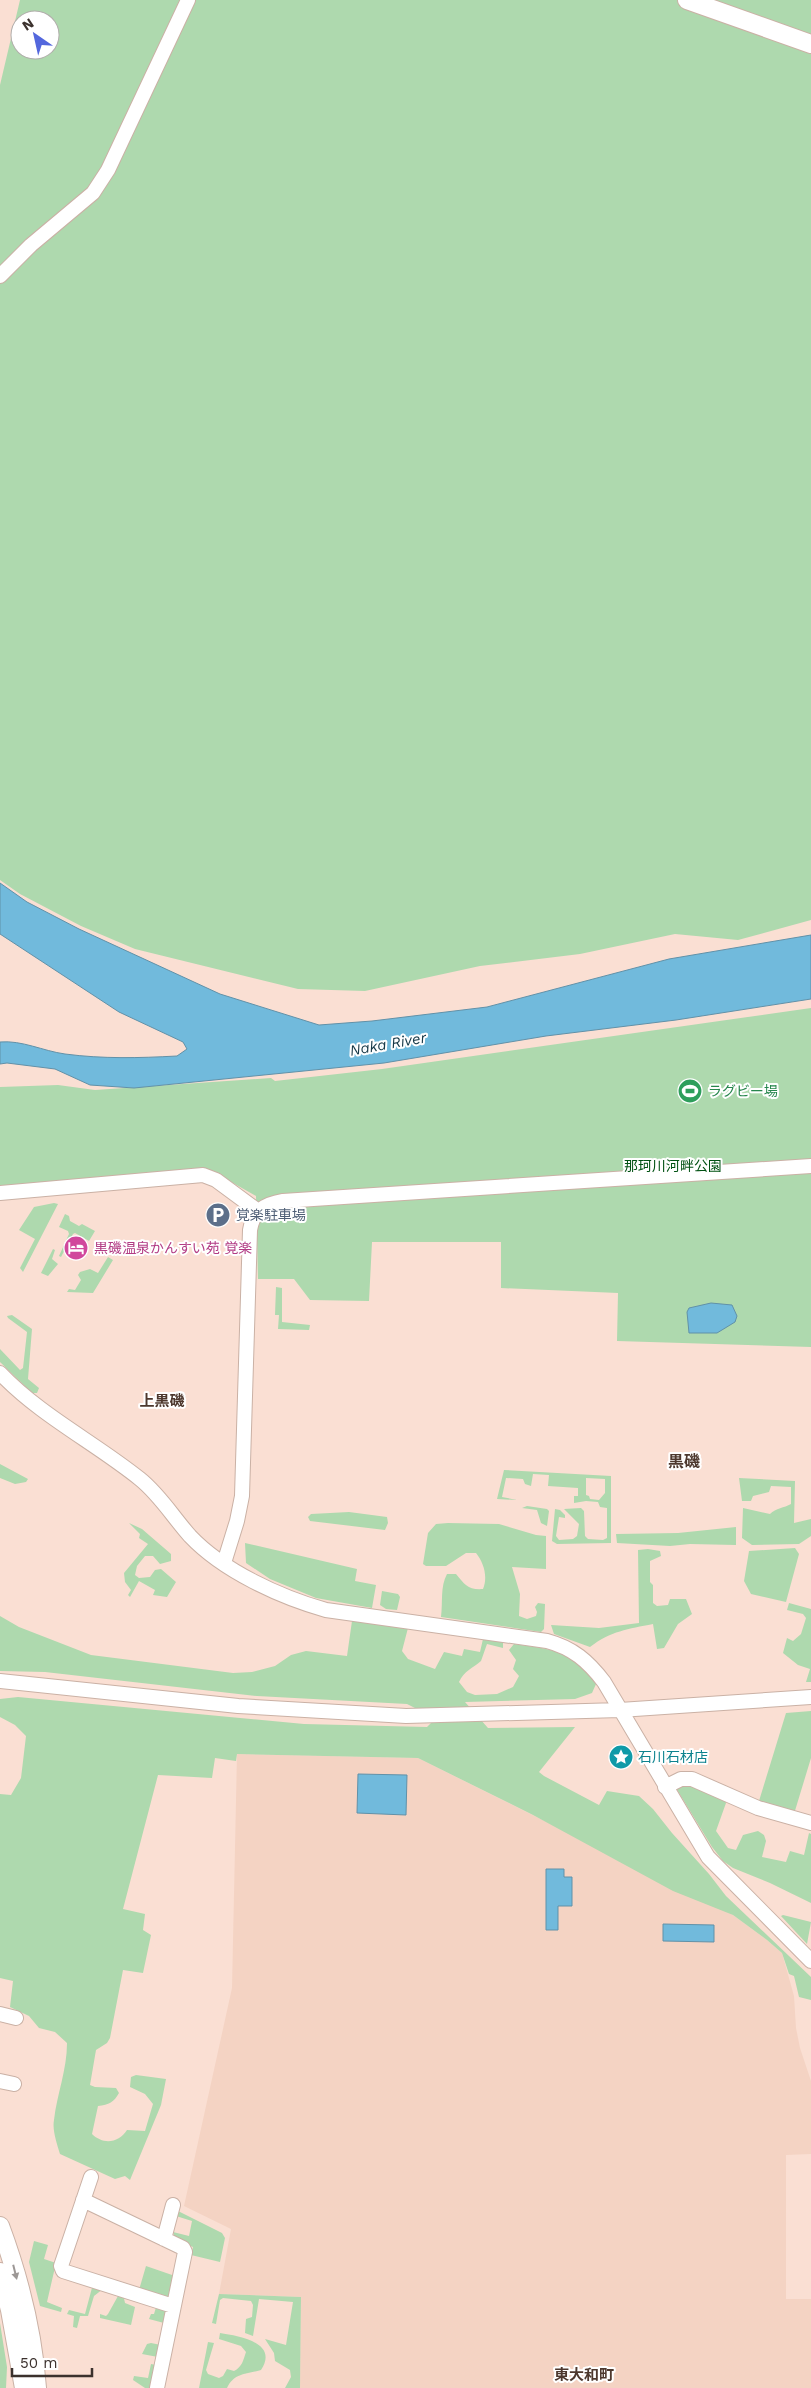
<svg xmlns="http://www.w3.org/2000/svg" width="811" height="2388" viewBox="0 0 811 2388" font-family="'Work Sans','Noto Sans JP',sans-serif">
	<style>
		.built { fill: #f4d3c3 }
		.green { fill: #aed9ae; fill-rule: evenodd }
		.water { fill: #71badc; stroke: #6191a8 }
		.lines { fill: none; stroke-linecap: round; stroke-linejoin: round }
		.minor-casing { stroke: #cab1a5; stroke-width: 16 }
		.major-casing { stroke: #cab1a5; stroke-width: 20 }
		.minor { stroke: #fff; stroke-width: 14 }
		.major { stroke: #fff; stroke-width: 18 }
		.oneway { fill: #9d9896 }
		.labels { text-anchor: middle; stroke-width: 4; stroke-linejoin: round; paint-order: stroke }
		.leisure-label { font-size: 14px; fill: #27864d; stroke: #fff; text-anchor: start }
		.park-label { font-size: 14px; fill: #005112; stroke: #fff }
		.service-label { font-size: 14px; fill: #4e5e75; stroke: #fff; text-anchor: start }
		.hotel-label { font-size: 14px; fill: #b23c85; stroke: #fff; text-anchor: start }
		.culture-label { font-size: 14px; fill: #0d838f; stroke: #fff; text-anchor: start }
		.water-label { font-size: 15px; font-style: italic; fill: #163847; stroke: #fff }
		.neighbourhood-label { font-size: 15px; font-weight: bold; fill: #4d382e; stroke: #fff }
		.quarter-label { font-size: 16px; font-weight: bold; fill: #4d382e; stroke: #fff }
	</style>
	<rect width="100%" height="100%" fill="#fadfd3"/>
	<path class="built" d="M 237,1754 L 418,1758 L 733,1915 L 767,1940 L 782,1953 L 794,1996 L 796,2028 L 800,2048 L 811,2081 L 811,2154 L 786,2155 L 786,2299 L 811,2299 L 811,2388 L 300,2388 L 301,2297 L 219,2294 L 231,2229 L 184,2206 L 232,1988 Z"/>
	<path class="green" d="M 20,0 L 811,0 L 811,920 L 738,940 L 675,934 L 580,954 L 480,966 L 365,991 L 298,989 L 135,949 L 81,926 L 20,894 L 0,880 L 0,85 ZM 20,20 L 50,20 L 50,50 L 20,50 Z
		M 811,1008 L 811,1347 L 617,1341 L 618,1293 L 501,1288 L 501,1242 L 372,1242 L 369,1301 L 310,1300 L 294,1279 L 258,1279 L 256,1196 L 210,1170 L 0,1188 L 0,1087 L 58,1085 L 95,1090 L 271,1078 L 275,1081 L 382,1069 Z
		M 54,1203 L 58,1204 L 23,1272 L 20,1268 L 35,1239 L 19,1230 L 34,1207 Z
		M 65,1214 L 69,1216 L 70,1221 L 79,1226 L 82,1224 L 95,1231 L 89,1241 L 75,1233 L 73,1234 L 61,1257 L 59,1256 L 69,1234 L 68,1231 L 59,1227 Z
		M 53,1249 L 55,1250 L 52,1259 L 58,1264 L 48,1276 L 41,1273 Z
		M 108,1257 L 113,1260 L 93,1293 L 67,1292 L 69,1289 L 75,1290 L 81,1280 L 78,1275 L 80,1272 L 90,1269 L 98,1273 Z
		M 276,1287 L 282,1288 L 282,1322 L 310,1325 L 309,1330 L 278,1329 L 279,1315 L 275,1315 Z
		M 12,1315 L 32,1329 L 28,1379 L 39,1388 L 37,1393 L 32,1393 L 0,1362 L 0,1349 L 20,1370 L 23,1368 L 27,1332 L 8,1318 L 7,1316 Z
		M 0,1464 L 28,1479 L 26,1482 L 15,1484 L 0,1478 Z
		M 504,1470 L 611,1476 L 611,1543 L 557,1544 L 552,1541 L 555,1509 L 560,1510 L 565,1515 L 565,1518 L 559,1517 L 556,1536 L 559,1540 L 573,1539 L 577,1536 L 579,1524 L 564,1509 L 581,1508 L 584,1511 L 585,1536 L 588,1539 L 603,1540 L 607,1538 L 607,1508 L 600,1507 L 598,1502 L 586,1501 L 574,1503 L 574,1496 L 578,1496 L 578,1488 L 548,1486 L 549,1475 L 533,1474 L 531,1486 L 525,1484 L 523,1479 L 506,1478 L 502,1497 L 517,1500 L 497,1499 ZM 586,1478 L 605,1479 L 605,1493 L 599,1500 L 590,1499 L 589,1496 L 586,1495 Z
		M 739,1478 L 795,1481 L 794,1523 L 811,1519 L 811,1536 L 799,1544 L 752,1545 L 742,1538 L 743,1508 L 770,1514 C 776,1508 784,1508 791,1504 L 791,1487 L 771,1486 L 769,1492 L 753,1496 L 751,1501 L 742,1501 Z
		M 527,1506 L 547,1509 L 549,1511 L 547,1526 L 541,1523 L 537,1510 L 522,1508 Z
		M 349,1512 L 387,1517 L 388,1523 L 385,1530 L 310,1521 L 308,1517 L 311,1514 Z
		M 129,1523 L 142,1529 L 171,1554 L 171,1561 L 160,1564 L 153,1556 L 145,1556 L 137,1566 L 135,1575 L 139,1578 L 150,1577 L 155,1570 L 161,1569 L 176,1582 L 167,1597 L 153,1595 L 155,1590 L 139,1581 L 130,1597 L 128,1595 L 131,1590 L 125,1582 L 124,1573 L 148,1544 L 139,1538 L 140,1534 Z
		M 448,1523 L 499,1524 L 536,1535 L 546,1536 L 546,1569 L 512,1567 L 520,1594 L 519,1616 L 527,1619 L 536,1616 L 537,1612 L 535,1607 L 538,1603 L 545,1604 L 544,1629 L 541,1632 L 441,1617 C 443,1602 440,1587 447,1574 L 456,1574 C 465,1585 468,1590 483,1589 C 488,1577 484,1563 476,1553 L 466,1553 L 446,1566 L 426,1566 L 423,1564 L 428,1533 L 436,1524 Z
		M 736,1527 L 736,1545 L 690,1544 L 670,1546 L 617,1543 L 616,1534 L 678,1533 Z
		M 245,1543 L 357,1569 L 355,1581 L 376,1585 L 372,1608 L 316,1598 L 270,1579 L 246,1563 Z
		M 795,1548 L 799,1554 L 786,1602 L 751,1594 L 744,1581 L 749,1551 Z
		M 648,1549 L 660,1551 L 661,1556 L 650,1561 L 650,1582 L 653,1585 L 653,1603 L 657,1606 L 668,1605 L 670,1599 L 686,1599 L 692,1614 L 678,1624 L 664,1648 L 657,1649 L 653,1624 C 628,1629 611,1631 590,1647 L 554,1634 L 551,1625 L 599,1628 L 639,1623 L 638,1550 Z
		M 382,1591 L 398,1594 L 400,1597 L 397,1610 L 386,1609 L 380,1605 Z
		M 789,1603 L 811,1609 L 811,1682 L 806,1682 L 810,1669 L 798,1665 L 783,1653 L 787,1638 L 793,1641 L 801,1634 L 806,1618 L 803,1614 L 787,1610 Z
		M 0,1616 L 19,1627 L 91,1655 L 233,1673 L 252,1672 L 275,1666 L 291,1655 L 306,1651 L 347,1656 L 352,1621 L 408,1628 L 402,1651 L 408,1659 L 435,1669 L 444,1652 L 462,1656 L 464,1649 L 480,1652 L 483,1639 L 503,1642 L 503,1648 L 487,1644 L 481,1661 C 473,1668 464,1671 459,1682 L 467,1692 L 475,1695 L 497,1694 L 513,1687 L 519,1676 L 513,1669 L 516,1660 L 509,1650 L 514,1644 C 550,1649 575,1650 596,1684 L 592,1693 L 575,1699 L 465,1702 L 488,1728 L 575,1727 L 539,1772 L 544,1776 L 599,1805 L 607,1791 L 639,1796 L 653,1809 L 672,1833 L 709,1874 L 726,1896 L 811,1977 L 811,2000 L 799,1997 L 794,1976 L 789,1974 L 782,1953 L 767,1940 L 733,1915 L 673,1891 L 533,1815 L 418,1758 L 237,1754 L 236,1761 L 215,1758 L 212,1778 L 158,1775 L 123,1909 L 145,1914 L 143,1930 L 151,1935 L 143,1973 L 123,1970 L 110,2038 L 107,2043 L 96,2050 L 90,2085 L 95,2087 L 116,2088 L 119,2093 C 114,2102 109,2105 98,2106 L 92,2134 C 103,2145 119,2143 127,2130 L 145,2131 L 153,2104 L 145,2094 L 130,2087 L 131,2077 L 136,2075 L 166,2079 L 161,2105 L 130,2180 L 125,2176 L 115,2179 L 60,2154 C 57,2144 52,2130 54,2120 C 57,2094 67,2070 67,2043 L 55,2032 L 39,2028 L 29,2016 L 10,2007 L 13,1981 L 0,1978 L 0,1794 L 11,1795 L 21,1778 L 26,1736 L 15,1725 L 0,1717 L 0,1699 L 18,1697 L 304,1724 L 427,1727 L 431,1723 L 415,1708 L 407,1704 L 257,1696 L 45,1672 L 0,1671 Z
		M 811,1711 L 811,1758 L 794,1814 L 759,1801 L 786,1713 Z
		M 684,1782 L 725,1798 L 726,1803 L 716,1831 L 728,1848 L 736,1850 L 743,1835 L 758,1831 L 764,1835 L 766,1841 L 762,1857 L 786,1862 L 790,1851 L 804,1855 L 809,1833 L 811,1834 L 811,1903 L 770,1883 L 733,1868 L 723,1861 L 712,1847 L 676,1788 Z
		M 783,1915 L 811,1922 L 807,1944 L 781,1916 Z
		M 178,2211 L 222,2233 L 225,2238 L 220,2262 L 191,2255 L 193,2247 L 176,2241 L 173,2232 L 189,2236 L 192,2221 L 176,2216 Z
		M 34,2241 L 48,2245 L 44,2259 L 56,2263 L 47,2302 L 62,2308 L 61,2312 L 40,2306 L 29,2262 Z
		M 146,2266 L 175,2276 L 169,2300 L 139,2290 Z
		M 93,2284 L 123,2294 L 125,2303 L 135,2307 L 131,2325 L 100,2318 L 100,2314 L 106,2316 L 108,2314 L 118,2296 L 115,2293 L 103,2289 L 94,2296 L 88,2316 L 80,2316 L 77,2328 L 73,2327 L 74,2316 L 67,2314 L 69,2310 L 85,2314 Z
		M 219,2294 L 301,2297 L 300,2388 L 285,2388 L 291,2377 L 290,2370 L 275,2361 L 274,2353 L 265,2339 L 286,2345 L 293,2302 L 259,2299 L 253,2336 L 245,2333 L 246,2319 L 252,2317 L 253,2305 L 251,2301 L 223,2298 L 220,2300 L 216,2324 L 212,2323 Z
		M 157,2304 L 168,2311 L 164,2323 L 149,2319 L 151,2314 L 154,2314 Z
		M 0,2323 L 7,2367 L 6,2388 L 0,2388 Z
		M 220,2333 C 240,2336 279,2343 261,2370 C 246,2374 234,2373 227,2388 L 199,2388 L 208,2342 L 214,2343 L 206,2370 L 208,2374 L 219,2378 L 223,2376 L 227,2369 L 234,2371 C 242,2367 243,2361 246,2352 L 241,2346 L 219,2339 Z
		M 151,2343 L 161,2345 L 158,2357 L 142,2354 L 147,2344 Z
		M 151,2364 L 156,2365 L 151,2388 L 145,2388 L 133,2380 L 134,2376 L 148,2378 Z"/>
	<path class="water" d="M 0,883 L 27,902 L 79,929 L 220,994 L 319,1025 L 372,1021 L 487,1007 L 669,959 L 811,935 L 811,999 L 676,1020 L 546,1036 L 384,1063 L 134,1088 L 90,1085 L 55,1069 L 7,1063 L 0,1064 L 0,1042 C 22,1040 43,1051 65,1054 C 103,1059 139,1058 177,1056 L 187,1049 L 183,1042 L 119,1012 L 0,934 Z
		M 711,1303 L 732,1305 L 737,1316 L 735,1322 L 717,1333 L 689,1333 L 687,1312 L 689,1308 Z
		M 358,1774 L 407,1775 L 406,1815 L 357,1813 Z
		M 546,1869 L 564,1869 L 564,1877 L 572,1877 L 572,1906 L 558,1906 L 558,1930 L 546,1930 Z
		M 663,1924 L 714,1925 L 714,1942 L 663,1941 Z"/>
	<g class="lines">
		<defs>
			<path id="minor" d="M 0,276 L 31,245 L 93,193 L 108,170 L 188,0
				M 0,1193 L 203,1175 L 216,1180 L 258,1211
				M 0,1373 C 41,1416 94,1442 140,1479 C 160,1495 173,1517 190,1536 C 223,1571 280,1597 326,1610 L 547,1641 C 573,1648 588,1661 604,1682 L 708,1857 L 811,1961
				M 224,1563 L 237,1521 L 242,1496 L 250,1230 C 253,1211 265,1204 283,1201 L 811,1166
				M 0,1681 L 238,1706 L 406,1716 L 620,1710 L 811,1697
				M 665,1787 L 681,1779 L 692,1779 L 758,1808 L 811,1823
				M 0,2014 L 16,2018
				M 0,2081 L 14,2084
				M 91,2177 L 61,2266 L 63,2271 L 173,2306
				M 83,2200 L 183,2248 L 185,2252 L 157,2388
				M 164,2239 L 173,2205"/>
			<path id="major" d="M 687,0 L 811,44
				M 0,2226 C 19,2277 33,2333 37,2388
				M 0,2272 L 10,2310 L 24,2388"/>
		</defs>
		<use href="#minor" class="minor-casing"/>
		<use href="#major" class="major-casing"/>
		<use href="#minor" class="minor"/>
		<use href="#major" class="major"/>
	</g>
	<defs><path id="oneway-solid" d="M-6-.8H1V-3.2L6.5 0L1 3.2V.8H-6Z" transform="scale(1.25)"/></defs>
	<use class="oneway" href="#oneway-solid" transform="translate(15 2272) rotate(76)"/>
	<defs>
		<symbol id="stadium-disc" viewBox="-11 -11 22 22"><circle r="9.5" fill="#2e9e5b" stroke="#fff"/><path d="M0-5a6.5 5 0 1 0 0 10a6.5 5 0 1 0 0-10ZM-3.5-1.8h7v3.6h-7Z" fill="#fff"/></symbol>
		<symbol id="parking-disc" viewBox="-11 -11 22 22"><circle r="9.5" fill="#5c6f8a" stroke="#fff"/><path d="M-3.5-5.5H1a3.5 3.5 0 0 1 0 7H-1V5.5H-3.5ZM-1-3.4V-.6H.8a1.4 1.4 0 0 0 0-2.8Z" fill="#fff"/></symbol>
		<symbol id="hotel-disc" viewBox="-11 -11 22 22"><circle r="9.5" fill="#d1479c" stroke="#fff"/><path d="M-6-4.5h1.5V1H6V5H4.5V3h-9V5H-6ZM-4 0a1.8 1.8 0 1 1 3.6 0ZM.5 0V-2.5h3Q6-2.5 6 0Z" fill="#fff"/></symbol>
		<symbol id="sight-disc" viewBox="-11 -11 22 22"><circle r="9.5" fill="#0f9aa8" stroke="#fff"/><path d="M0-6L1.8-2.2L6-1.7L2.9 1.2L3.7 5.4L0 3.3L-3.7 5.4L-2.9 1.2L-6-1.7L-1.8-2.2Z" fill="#fff"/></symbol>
	</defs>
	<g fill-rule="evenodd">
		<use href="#stadium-disc" x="676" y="1077" width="28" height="28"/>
		<use href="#parking-disc" x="204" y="1201" width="28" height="28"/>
		<use href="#hotel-disc" x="62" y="1234" width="28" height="28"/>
		<use href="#sight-disc" x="607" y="1743" width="28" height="28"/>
	</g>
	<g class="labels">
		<g class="leisure-label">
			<text x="708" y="1096">ラグビー場</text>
		</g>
		<g class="park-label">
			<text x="673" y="1171">那珂川河畔公園</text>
		</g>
		<g class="service-label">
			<text x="236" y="1220">覚楽駐車場</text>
		</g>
		<g class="hotel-label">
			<text x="94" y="1253">黒磯温泉かんすい苑 覚楽</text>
		</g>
		<g class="culture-label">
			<text x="638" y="1762">石川石材店</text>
		</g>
		<g class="water-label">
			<text transform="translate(388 1044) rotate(-10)" y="5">Naka River</text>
		</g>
		<g class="neighbourhood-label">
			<text x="162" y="1406">上黒磯</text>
			<text x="584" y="2380">東大和町</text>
		</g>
		<g class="quarter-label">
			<text x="684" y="1467">黒磯</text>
		</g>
	</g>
	<g transform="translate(35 35) rotate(326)"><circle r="24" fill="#ffffff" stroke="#b1adab"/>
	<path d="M0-4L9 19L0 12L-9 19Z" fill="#5367dd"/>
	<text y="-8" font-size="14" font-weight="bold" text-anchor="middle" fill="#3b312d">N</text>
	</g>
	<path d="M12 2368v8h80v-8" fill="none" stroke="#3b312d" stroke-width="2.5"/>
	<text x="20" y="2368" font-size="15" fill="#3b312d" stroke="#ffffff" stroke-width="4" paint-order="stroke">50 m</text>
</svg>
